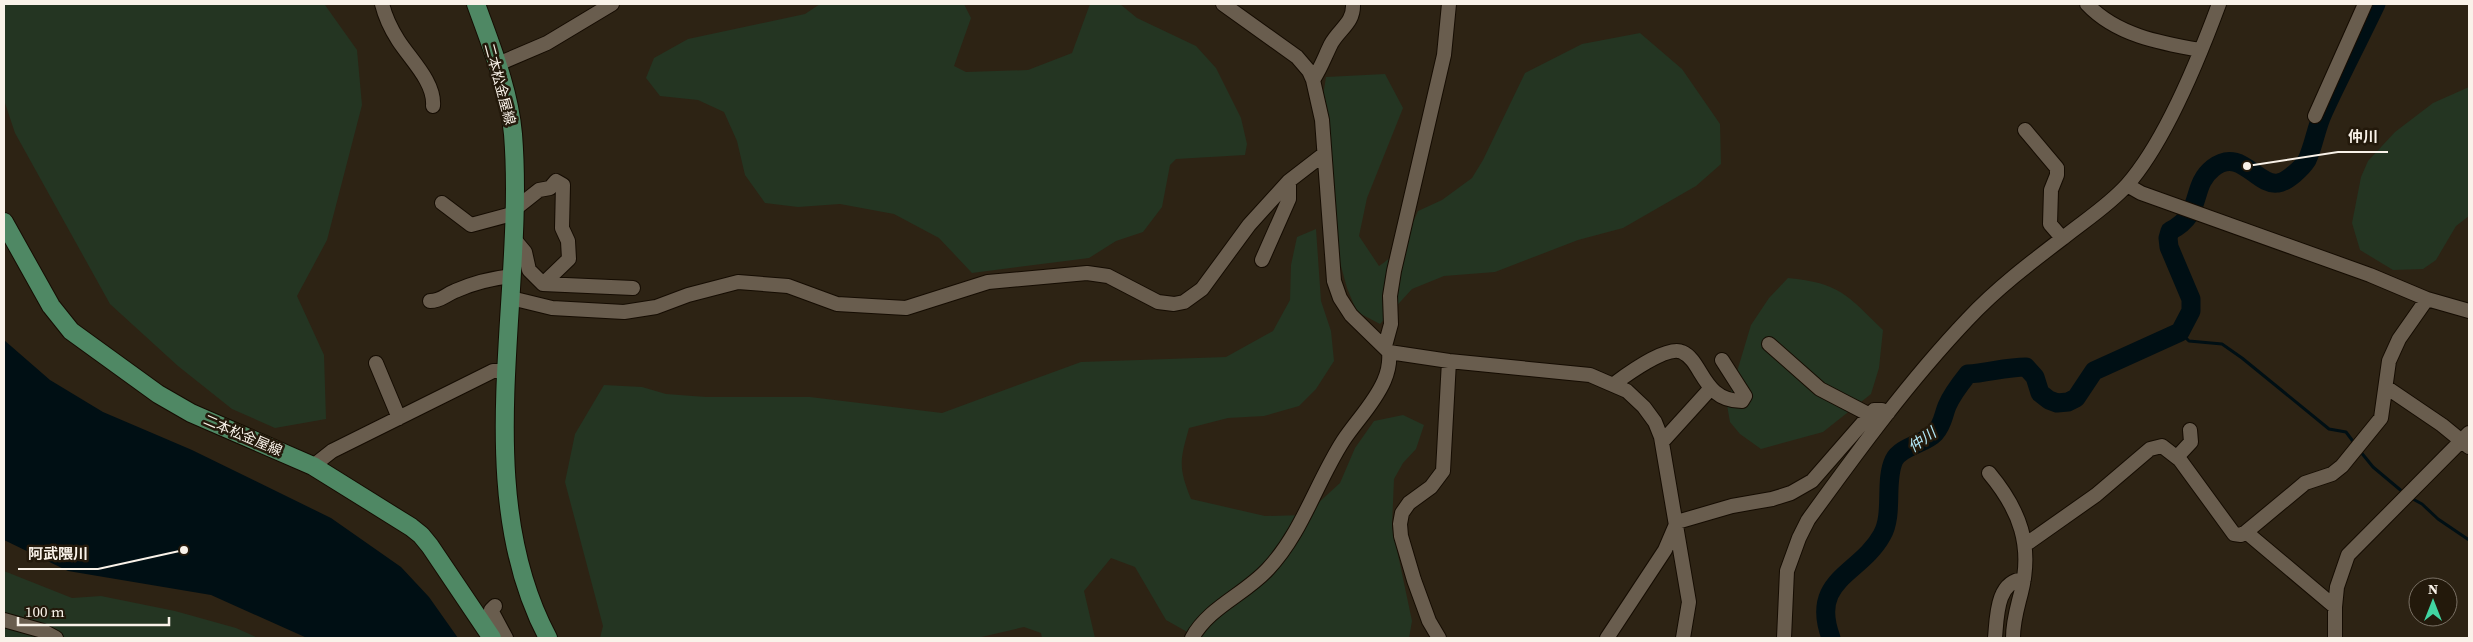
<svg xmlns="http://www.w3.org/2000/svg" width="2473" height="642" viewBox="0 0 2473 642" font-family="'Source Serif 4','Noto Sans JP',serif">
	<style>
		.green { fill: #243522 }
		.water { fill: #000f14 }
		.lines { fill: none; stroke-linecap: round; stroke-linejoin: round }
		.stream { stroke: #000f14; stroke-width: 3 }
		.river { stroke: #000f14; stroke-width: 19 }
		.minor-casing { stroke: #150c02; stroke-width: 16 }
		.major-casing { stroke: #150c02; stroke-width: 20 }
		.minor { stroke: #695d4e; stroke-width: 14 }
		.major { stroke: #4f8864; stroke-width: 18 }
		.labels { text-anchor: middle; stroke-width: 5; stroke-linejoin: round; paint-order: stroke }
		.street-label { font-size: 14px; fill: #f9f2e9; stroke: #23190b }
		.water-label { font-size: 15px; font-style: italic; fill: #b3e9f8; stroke: #23190b }
		.leader { fill: none; stroke: #f9f2e9; stroke-width: 2 }
		.callout-dot { fill: #f9f2e9; stroke: #23190b; stroke-width: 2 }
		.callout-label { font-size: 15px; text-anchor: middle; font-weight: bold; fill: #f9f2e9; stroke: #23190b; stroke-width: 5; stroke-linejoin: round; paint-order: stroke }
	</style>
	<rect width="100%" height="100%" fill="#2d2314"/>
	<path class="green" d="M 4,4 L 325,5 L 357,50 L 362,105 L 327,240 L 297,296 L 324,355 L 326,419 L 275,428 L 232,409 L 178,366 L 110,304 L 15,133 L 4,100 Z
		M 820,4 L 964,4 L 971,18 L 954,66 L 966,72 L 1028,70 L 1072,53 L 1090,4 L 1120,4 L 1137,18 L 1196,46 L 1216,68 L 1241,118 L 1247,144 L 1245,155 L 1176,159 L 1170,165 L 1162,207 L 1143,232 L 1116,241 L 1089,258 L 972,273 L 939,238 L 894,214 L 840,204 L 798,207 L 765,203 L 745,175 L 737,141 L 724,112 L 698,100 L 660,96 L 646,78 L 654,58 L 688,39 L 805,14 Z
		M 1640,33 L 1682,69 L 1720,124 L 1721,164 L 1696,186 L 1623,228 L 1578,240 L 1495,272 L 1444,276 L 1412,289 L 1380,324 L 1357,312 L 1347,288 L 1336,248 L 1333,227 L 1335,200 L 1323,96 L 1326,77 L 1385,74 L 1403,108 L 1367,198 L 1359,236 L 1379,266 C 1400,253 1408,233 1418,211 L 1442,200 L 1472,178 L 1483,160 L 1525,73 L 1582,44 Z
		M 2469,87 L 2469,216 L 2456,226 L 2436,260 L 2423,269 L 2393,270 L 2360,250 L 2352,223 L 2361,177 L 2368,161 L 2395,132 L 2433,103 Z
		M 1316,229 L 1321,301 L 1331,331 L 1334,361 L 1316,389 L 1299,406 L 1264,416 L 1228,418 L 1189,428 C 1180,460 1178,467 1191,499 L 1265,516 L 1305,515 L 1340,483 L 1355,448 L 1374,421 L 1403,415 L 1424,425 L 1416,449 L 1403,463 L 1394,479 L 1392,526 L 1412,621 L 1409,638 L 1198,638 L 1166,620 L 1135,567 L 1111,558 L 1084,591 L 1095,638 L 1042,638 L 1041,633 L 1024,627 L 977,638 L 600,638 L 603,626 L 565,482 L 575,434 L 604,385 L 642,387 L 666,394 L 706,397 L 810,397 L 942,413 L 1081,362 L 1226,357 L 1273,331 L 1290,300 L 1291,265 L 1297,237 Z
		M 1788,278 C 1840,283 1847,295 1883,330 L 1879,368 L 1871,394 L 1823,432 L 1761,449 L 1740,434 L 1730,422 L 1727,405 L 1751,325 L 1769,298 Z
		M 4,571 L 72,598 L 101,596 L 175,611 L 236,628 L 258,638 L 4,638 Z"/>
	<path class="water" d="M 4,340 L 50,380 L 103,412 L 192,450 L 331,518 L 401,567 L 429,597 L 458,638 L 307,638 L 211,595 L 68,571 L 4,540 Z"/>
	<g class="lines">
		<path class="stream" d="M 2180,332 L 2189,341 L 2222,344 L 2242,358 L 2329,429 L 2346,432 L 2355,444
			M 2360,451 L 2373,467 L 2404,493
			M 2411,498 L 2422,504 L 2438,519 L 2469,540"/>
		<path class="river" d="M 1831,638 C 1809,579 1860,575 1882,535 C 1894,514 1884,481 1894,460 C 1901,446 1925,444 1935,433 C 1943,424 1943,416 1947,406 C 1952,394 1960,384 1968,374 C 1987,373 2006,367 2026,367 L 2035,377 L 2040,393 L 2049,400 L 2057,403 L 2068,402 L 2076,398 L 2094,371 L 2180,332 L 2191,311 L 2191,299 L 2169,247 L 2168,238 L 2170,231 C 2205,213 2189,187 2213,168 C 2241,146 2257,187 2278,183 C 2287,182 2302,168 2307,160 C 2314,145 2316,128 2323,113 C 2340,76 2359,40 2376,4"/>
		<defs>
			<path id="minor" d="M 382,4 C 385,16 391,29 398,40 C 410,59 435,82 433,106
				M 1223,4 L 1297,57 L 1309,71 L 1313,80 L 1322,120 L 1334,281 L 1340,298 L 1351,315 L 1389,352 L 1449,361 L 1590,375 L 1627,391 L 1644,407 L 1655,422 L 1661,437 L 1689,602 L 1683,638
				M 2087,4 C 2116,35 2160,43 2200,50
				M 498,64 L 547,43 L 612,4
				M 1313,80 C 1321,68 1325,56 1331,44 C 1339,29 1354,23 1353,4
				M 2315,116 L 2365,4
				M 2025,130 L 2057,168 L 2057,175 L 2051,190 L 2050,224 L 2062,238
				M 2127,185 L 2141,193 L 2370,275 L 2427,299 L 2469,311
				M 442,203 L 471,225 L 516,213
				M 515,209 L 539,190 L 550,188 L 556,181 L 563,185 L 562,228 L 568,241 L 569,259 L 543,284
				M 515,240 L 525,252 L 529,270 L 543,284 L 633,288
				M 1262,260 L 1289,199 L 1289,181
				M 511,298 L 552,308 L 624,312 L 656,307 L 688,295 L 738,282 L 788,286 L 837,304 L 906,308 L 988,282 L 1087,273 L 1108,276 L 1158,302 L 1174,304 L 1184,302 L 1202,289 L 1249,225 L 1289,181 L 1324,154
				M 430,301 C 441,301 445,295 455,291 C 473,283 493,278 513,276
				M 1769,344 L 1820,389 L 1870,415
				M 1385,346 L 1391,324 L 1390,296 L 1394,271 L 1444,55 L 1449,4
				M 376,363 L 399,418
				M 1614,384 C 1626,375 1667,345 1682,352 C 1703,361 1702,401 1742,401 L 1745,396 L 1722,360
				M 2386,387 L 2442,425 L 2469,447
				M 1662,442 L 1711,388
				M 2177,457 L 2191,442 L 2190,430
				M 313,466 L 332,451 L 493,371 L 508,371
				M 1989,473 C 2020,510 2033,546 2021,593 C 2017,609 2013,621 2013,638
				M 2246,532 L 2335,607
				M 2025,545 L 2096,495 L 2150,449 L 2162,446 L 2180,460 L 2234,534 L 2241,535 L 2246,532 L 2305,483 L 2332,474 L 2342,466 L 2381,418 L 2389,361 L 2399,339 L 2427,299
				M 495,606 L 491,610 L 506,638
				M 4,620 L 43,631 L 56,638
				M 1192,638 C 1209,607 1244,595 1268,569 C 1302,533 1316,483 1343,441 C 1356,421 1374,404 1384,381 C 1388,372 1390,362 1389,352
				M 1439,638 L 1429,621 L 1414,580 L 1401,536 L 1400,524 L 1402,513 L 1409,503 L 1431,487 L 1443,471 L 1449,361
				M 1607,638 L 1665,550 L 1677,522 L 1732,506 L 1772,499 L 1791,493 L 1812,481 L 1874,410 L 1882,410 L 1888,413
				M 1784,638 L 1787,571 L 1799,538 L 1808,520 C 1858,451 1909,381 1968,319 C 1996,289 2030,263 2063,238 C 2084,221 2108,206 2127,185 C 2165,142 2199,58 2219,4
				M 1995,638 C 1997,617 1996,581 2024,579
				M 2335,638 L 2335,607 L 2337,587 L 2348,555 L 2469,433"/>
			<path id="major" d="M 476,4 C 491,46 509,89 513,134 C 526,297 468,488 548,638
				M 4,222 L 51,306 L 71,331 L 158,394 L 191,413 L 313,466 L 411,527 L 421,535 L 430,546 L 492,638"/>
		</defs>
		<use href="#minor" class="minor-casing"/>
		<use href="#major" class="major-casing"/>
		<use href="#minor" class="minor"/>
		<use href="#major" class="major"/>
	</g>
	<g class="labels">
		<g class="street-label">
			<text transform="translate(500 84) rotate(75)" y="5">二本松金屋線</text>
			<text transform="translate(243 435) rotate(23)" y="5">二本松金屋線</text>
		</g>
		<g class="water-label">
			<text transform="translate(1922 440) rotate(-36)" y="5">仲川</text>
		</g>
	</g>
	<path class="leader" d="M2247 166L2338 152H2388M184 550L98 569H18"/>
	<g class="callout-dot">
		<circle cx="2247" cy="166" r="5"/>
		<circle cx="184" cy="550" r="5"/>
	</g>
	<g class="callout-label">
		<text x="2363" y="142">仲川</text>
		<text x="58" y="559">阿武隈川</text>
	</g>
	<rect width="2473" height="642" fill="none" stroke="#f9f2e9" stroke-width="10"/>
	<g transform="translate(2433 602)"><circle r="24" fill="#23190b" stroke="#797064"/>
	<path d="M0-4L9 19L0 12L-9 19Z" fill="#41d4a1"/>
	<text y="-8" font-size="14" font-weight="bold" text-anchor="middle" fill="#f9f2e9">N</text>
	</g>
	<path d="M18 617v8h151v-8" fill="none" stroke="#f9f2e9" stroke-width="2.5"/>
	<text x="25" y="617" font-size="15" fill="#f9f2e9" stroke="#23190b" stroke-width="4" paint-order="stroke">100 m</text>
</svg>
